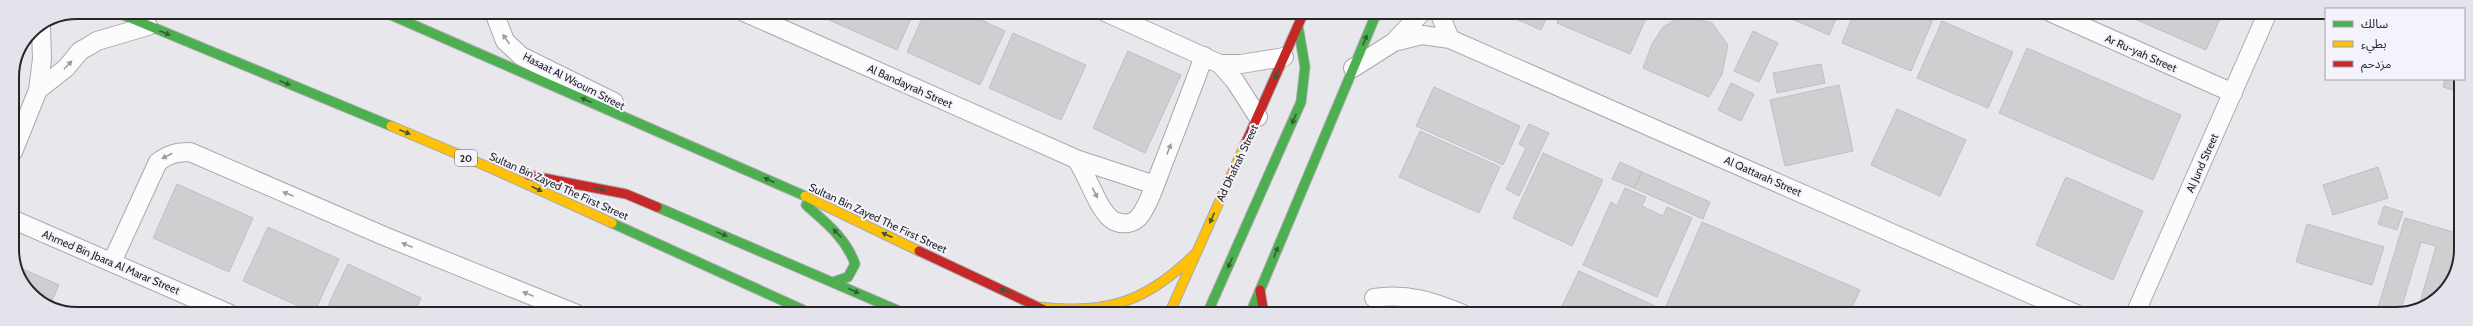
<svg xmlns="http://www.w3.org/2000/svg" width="2473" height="326" viewBox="0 0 2473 326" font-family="Cabin,'Noto Sans Arabic',sans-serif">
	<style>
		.building { fill: #cfcfd2; stroke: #c0c0c3 }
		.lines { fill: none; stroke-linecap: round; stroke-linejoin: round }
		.street-casing { stroke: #a9a9ad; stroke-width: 20 }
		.fast-casing { stroke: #a9a9ad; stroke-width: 11 }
		.slow-casing { stroke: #a9a9ad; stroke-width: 11 }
		.jam-casing { stroke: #a9a9ad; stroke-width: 11 }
		.street { stroke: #fcfcfc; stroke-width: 18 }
		.fast { stroke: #4caf50; stroke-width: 9 }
		.slow { stroke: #ffc107; stroke-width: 9 }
		.jam { stroke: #c62828; stroke-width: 9 }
		.oneway { fill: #365d39 }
		.oneway2 { fill: #9c9c9e }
		.labels { text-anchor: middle; stroke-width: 4; stroke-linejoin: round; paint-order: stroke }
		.shield { fill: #f4f3fc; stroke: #646469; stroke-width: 1 }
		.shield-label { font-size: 10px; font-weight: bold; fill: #27272a }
		.street-label { font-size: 11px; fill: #27272a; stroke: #f4f3fc }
		.rim { fill: none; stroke: #27272a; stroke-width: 2 }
	</style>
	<rect width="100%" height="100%" fill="#e8e8ec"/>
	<path class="building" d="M 830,12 L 914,12 L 897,50 L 827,19 Z
		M 925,12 L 964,12 L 1005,31 L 980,85 L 907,52 Z
		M 1500,12 L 1549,12 L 1541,30 Z
		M 1562,12 L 1649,12 L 1630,54 L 1557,23 Z
		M 1776,12 L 1839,12 L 1829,35 Z
		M 1854,12 L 1923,12 L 1934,17 L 1911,71 L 1842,43 Z
		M 2140,12 L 2223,12 L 2206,50 L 2137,20 Z
		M 1683,15 L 1712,23 L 1728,45 L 1722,74 L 1709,97 L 1643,68 L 1652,44 L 1663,27 Z
		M 1942,21 L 2013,52 L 1988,108 L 1917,78 Z
		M 1753,31 L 1778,43 L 1759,82 L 1734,71 Z
		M 1013,33 L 1086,65 L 1061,120 L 989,88 Z
		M 2027,48 L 2181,115 L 2153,180 L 1999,113 Z
		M 1128,51 L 1181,75 L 1145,153 L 1093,128 Z
		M 1821,64 L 1825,83 L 1777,93 L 1773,73 Z
		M 2445,79 L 2460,79 L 2460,92 L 2443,87 Z
		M 1731,83 L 1754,94 L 1741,121 L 1718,110 Z
		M 1839,85 L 1853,151 L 1785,166 L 1770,100 Z
		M 1434,87 L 1520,126 L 1503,165 L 1416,126 Z
		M 1897,109 L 1966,140 L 1940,196 L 1871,165 Z
		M 1529,124 L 1549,133 L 1519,196 L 1506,189 L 1526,148 L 1519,144 Z
		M 1420,131 L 1500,167 L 1479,213 L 1399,177 Z
		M 1543,153 L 1603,180 L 1572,246 L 1513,218 Z
		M 1620,162 L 1642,172 L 1634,188 L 1612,179 Z
		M 2378,167 L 2388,198 L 2333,215 L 2323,185 Z
		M 1642,172 L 1710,202 L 1703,219 L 1634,188 Z
		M 2066,177 L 2143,211 L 2113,280 L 2036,245 Z
		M 177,184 L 253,218 L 229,272 L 153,238 Z
		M 1625,188 L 1646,197 L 1642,206 L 1663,216 L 1667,207 L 1692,218 L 1657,297 L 1583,265 L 1611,202 L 1617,206 Z
		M 2384,206 L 2403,212 L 2397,230 L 2378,224 Z
		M 2405,218 L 2460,234 L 2460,252 L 2439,298 L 2419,306 L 2436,246 L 2421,242 L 2400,313 L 2376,314 Z
		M 1702,222 L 1860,290 L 1849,314 L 1684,314 L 1666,306 Z
		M 2307,224 L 2384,247 L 2372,285 L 2296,262 Z
		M 268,227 L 339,259 L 314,313 L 243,281 Z
		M 348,264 L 421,298 L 414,314 L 324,314 Z
		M 14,265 L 59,285 L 50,305 L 34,298 Z
		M 1579,271 L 1659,308 L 1656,314 L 1558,314 Z
		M 1878,307 L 1896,314 L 1875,314 Z"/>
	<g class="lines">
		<defs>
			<path id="street" d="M 494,12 L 505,41 L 521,56 L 614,102
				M 744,12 L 1076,159 L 1155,185
				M 1105,12 L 1220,64 L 1235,81 L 1258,117
				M 1439,12 L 1450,39
				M 2050,12 L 2233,93
				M 1394,42 L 1422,35 L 1450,39 L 2076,314
				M 1220,64 L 1241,64 L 1284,57
				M 1353,68 L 1394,42 L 1422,12
				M 38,90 L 66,68 L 80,51 L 89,46 L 97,41 L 148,26
				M 13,152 L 38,90 L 42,59 L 41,27
				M 1076,159 C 1088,175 1098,212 1114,221 C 1123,225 1133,224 1139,217 C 1149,205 1157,179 1163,164 C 1177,128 1191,92 1204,56
				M 14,220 L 230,314
				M 112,262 L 158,162 C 169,154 177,152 190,152 L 384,236 L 577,314
				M 1374,298 C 1407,293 1432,301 1463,314
				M 2135,314 L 2268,12"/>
			<path id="fast" d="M 116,12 L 391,126
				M 384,12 L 805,196
				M 806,205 C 826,223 846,238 855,264 L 848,277 L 833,282
				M 657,207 L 906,314
				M 612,223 L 812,314
				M 1207,314 L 1301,102 L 1305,67 L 1298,26
				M 1250,314 L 1377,12"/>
			<path id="slow" d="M 391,126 L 493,169 L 612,223
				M 805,196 L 919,251
				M 1039,307 C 1107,315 1146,302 1195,254
				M 1169,314 L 1247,140"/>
			<path id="jam" d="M 1247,140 L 1304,12
				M 528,175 L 626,194 L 657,207
				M 919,251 L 1053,314
				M 1260,290 L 1264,314"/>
		</defs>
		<use href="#street" class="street-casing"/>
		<use href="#fast" class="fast-casing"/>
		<use href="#slow" class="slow-casing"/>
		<use href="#jam" class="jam-casing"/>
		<use href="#street" class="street"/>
		<use href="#fast" class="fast"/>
		<use href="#slow" class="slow"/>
		<use href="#jam" class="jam"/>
	</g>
	<defs><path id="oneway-solid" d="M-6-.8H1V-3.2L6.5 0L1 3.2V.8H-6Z"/></defs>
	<g class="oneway">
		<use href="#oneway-solid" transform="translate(165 33) rotate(22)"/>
		<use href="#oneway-solid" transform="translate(1365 40) rotate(-67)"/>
		<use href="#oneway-solid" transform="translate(1277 74) rotate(114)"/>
		<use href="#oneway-solid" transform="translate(285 83) rotate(22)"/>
		<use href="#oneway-solid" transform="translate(586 100) rotate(-156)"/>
		<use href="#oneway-solid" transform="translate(1294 119) rotate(114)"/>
		<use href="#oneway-solid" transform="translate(405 132) rotate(22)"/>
		<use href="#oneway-solid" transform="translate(769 180) rotate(-156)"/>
		<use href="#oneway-solid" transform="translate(537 189) rotate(24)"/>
		<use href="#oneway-solid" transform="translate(600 189) rotate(11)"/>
		<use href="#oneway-solid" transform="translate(1212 218) rotate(115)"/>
		<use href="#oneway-solid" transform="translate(837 233) rotate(-134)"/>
		<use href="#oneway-solid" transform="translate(722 234) rotate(23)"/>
		<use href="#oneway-solid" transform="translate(887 235) rotate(-155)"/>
		<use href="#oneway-solid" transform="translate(1276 252) rotate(-68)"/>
		<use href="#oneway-solid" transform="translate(1230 263) rotate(114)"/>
		<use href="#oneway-solid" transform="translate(854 291) rotate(24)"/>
		<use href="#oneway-solid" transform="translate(1005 291) rotate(-155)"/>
	</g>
	<g class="oneway2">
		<use href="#oneway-solid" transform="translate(506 39) rotate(-125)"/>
		<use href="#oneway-solid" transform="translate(68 65) rotate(-46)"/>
		<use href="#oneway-solid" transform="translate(1169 149) rotate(-69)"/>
		<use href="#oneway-solid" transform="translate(167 156) rotate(153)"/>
		<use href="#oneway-solid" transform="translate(1095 193) rotate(63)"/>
		<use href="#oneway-solid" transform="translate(288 194) rotate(-157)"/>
		<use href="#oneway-solid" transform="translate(407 245) rotate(-158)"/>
		<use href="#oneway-solid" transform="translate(528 294) rotate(-158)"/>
	</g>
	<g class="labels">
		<rect class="shield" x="455" y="150" width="22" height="16" rx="3"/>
		<g class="shield-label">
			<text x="466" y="162">20</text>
		</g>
		<g class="street-label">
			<text transform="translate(2141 53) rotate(24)" y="4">Ar Ru-yah Street</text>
			<text transform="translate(574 81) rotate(27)" y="4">Hasaat Al Wsoum Street</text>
			<text transform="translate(910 86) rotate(24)" y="4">Al Bandayrah Street</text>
			<text transform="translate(1237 163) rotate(-65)" y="4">Ad Dhafrah Street</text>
			<text transform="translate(2202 163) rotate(-66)" y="4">Al Jund Street</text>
			<text transform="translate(1763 176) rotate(24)" y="4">Al Qattarah Street</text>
			<text transform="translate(559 186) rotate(24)" y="4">Sultan Bin Zayed The First Street</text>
			<text transform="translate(878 218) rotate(25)" y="4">Sultan Bin Zayed The First Street</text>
			<text transform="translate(111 262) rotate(23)" y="4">Ahmed Bin Jbara Al Marar Street</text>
		</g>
	</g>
	<path d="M0 0H2473V326H0ZM77 19H2396A58 58 0 0 1 2454 77V249A58 58 0 0 1 2396 307H77A58 58 0 0 1 19 249V77A58 58 0 0 1 77 19Z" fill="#e4e3eb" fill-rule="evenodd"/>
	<path class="rim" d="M77 19H2396A58 58 0 0 1 2454 77V249A58 58 0 0 1 2396 307H77A58 58 0 0 1 19 249V77A58 58 0 0 1 77 19Z"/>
	<rect x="2325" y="8" width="140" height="72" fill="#f4f3fc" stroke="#a2a1a8"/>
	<rect x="2333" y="21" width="20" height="6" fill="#4caf50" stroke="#a2a1a8"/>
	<text x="2361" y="28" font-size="12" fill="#27272a">سالك</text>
	<rect x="2333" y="41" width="20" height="6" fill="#ffc107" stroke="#a2a1a8"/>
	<text x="2361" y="48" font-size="12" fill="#27272a">بطيء</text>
	<rect x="2333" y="61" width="20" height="6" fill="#c62828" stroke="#a2a1a8"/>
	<text x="2361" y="68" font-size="12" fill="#27272a">مزدحم</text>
</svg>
